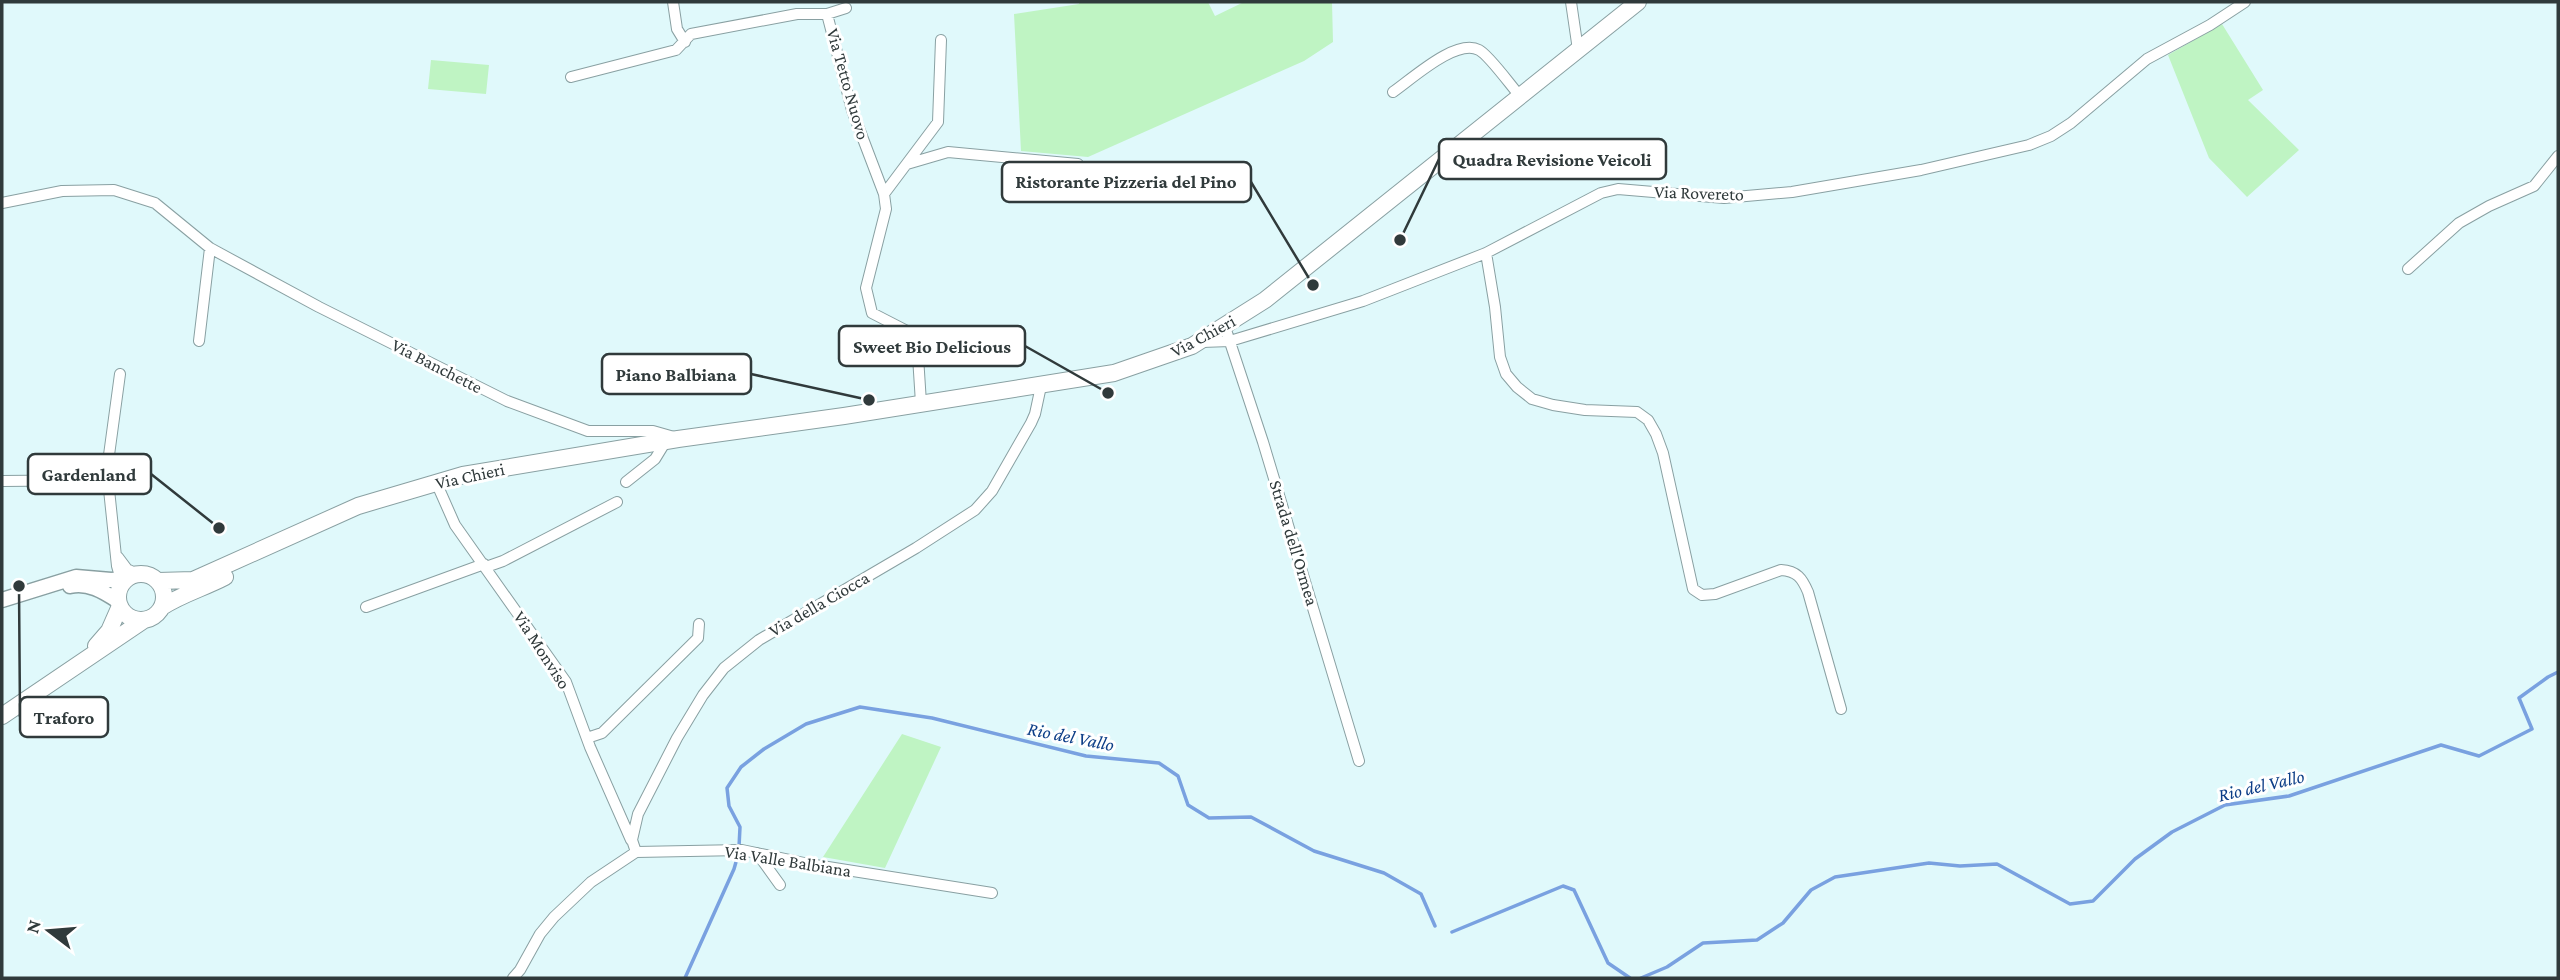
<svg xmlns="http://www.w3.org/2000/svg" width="2560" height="980" viewBox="0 0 2560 980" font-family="'Crimson Pro',serif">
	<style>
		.green { fill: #bff4c3 }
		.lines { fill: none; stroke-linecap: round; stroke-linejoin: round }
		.stream { stroke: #79a1e0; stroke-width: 3.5 }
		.minor-casing { stroke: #89a0a2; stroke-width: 12 }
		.secondary-casing { stroke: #89a0a2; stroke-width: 17 }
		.primary-casing { stroke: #89a0a2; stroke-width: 18 }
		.minor { stroke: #fff; stroke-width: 10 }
		.secondary { stroke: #fff; stroke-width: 14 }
		.primary { stroke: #fff; stroke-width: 16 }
		.labels { text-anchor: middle; stroke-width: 6; stroke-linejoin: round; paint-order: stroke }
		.street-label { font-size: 18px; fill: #303a3b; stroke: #fff }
		.water-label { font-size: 19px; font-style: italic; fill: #0d3e87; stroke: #fff }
		.leader { fill: none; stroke: #303a3b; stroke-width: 2.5 }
		.callout-dot { fill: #303a3b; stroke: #fff; stroke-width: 2.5 }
		.callout { fill: #fff; stroke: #303a3b; stroke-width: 2.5 }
		.callout-label { font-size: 19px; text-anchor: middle; font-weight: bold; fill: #303a3b }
	</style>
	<rect width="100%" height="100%" fill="#e0f9fb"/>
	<path class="green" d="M 1079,2 L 1208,2 L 1215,16 L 1244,2 L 1332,2 L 1333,42 L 1304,61 L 1088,157 L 1021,151 L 1014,14 L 1079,4 Z
		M 2222,24 L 2263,90 L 2248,100 L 2299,150 L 2247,197 L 2209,158 L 2168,55 Z
		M 431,60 L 489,65 L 486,94 L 428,89 Z
		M 902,734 L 941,747 L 885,868 L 823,857 Z"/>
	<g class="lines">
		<path class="stream" d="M 739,847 L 740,827 L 729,806 L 727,788 L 741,767 L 764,749 L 806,724 L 860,707 L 932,718 L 1086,756 L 1159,763 L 1178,776 L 1188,805 L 1209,818 L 1251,817 L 1314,851 L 1384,873 L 1421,894 L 1435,926
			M 1452,932 L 1563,886 L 1574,890 L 1608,963 L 1630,978
			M 685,978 L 734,869 L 738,855
			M 1641,978 L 1667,967 L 1703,943 L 1757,940 L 1783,923 L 1811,890 L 1835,877 L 1929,863 L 1960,866 L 1997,864 L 2070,904 L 2093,901 L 2135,859 L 2172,832 L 2225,805 L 2289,796 L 2441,745 L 2479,756 L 2532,729 L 2519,698 L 2548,677 L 2558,672"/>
		<defs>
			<path id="minor" d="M 673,2 L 677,29 L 685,42
				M 1571,2 L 1578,50
				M 827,14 L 852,110 L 884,194
				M 571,77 L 676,50 L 691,34 L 797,14 L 827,14 L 846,8
				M 1393,92 C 1412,79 1456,38 1479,50 C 1489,55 1511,86 1520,96
				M 907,164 L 948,152 L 1078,164
				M 2,203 L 62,191 L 114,190 L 155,203 L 210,248 L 319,307 L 507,401 L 588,431 L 653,431 L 674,437
				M 1486,253 L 1495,307 L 1500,357 L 1506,374 L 1517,387 L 1532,399 L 1553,405 L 1585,410 L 1637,412 L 1648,420 L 1656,434 L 1663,453 L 1693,589 L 1702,595 L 1715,594 L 1781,570 C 1797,571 1802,578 1808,592 L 1841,709
				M 2408,269 L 2459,223 L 2489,206 L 2534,186 L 2558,156
				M 1225,327 L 1263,442 L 1359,761
				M 199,341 L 210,248
				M 1202,342 L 1230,341 L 1363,301 L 1486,253 L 1601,193 L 1618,189 L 1724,198 L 1792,192 L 1921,170 L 2029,145 L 2051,136 L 2071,123 L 2147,59 L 2210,25 L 2245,2
				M 120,374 L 109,455 L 108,480 L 117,566 L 119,573 L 126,579
				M 921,403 L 917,341 L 907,331 L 872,313 L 866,288 L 886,209 L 884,194 L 938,122 L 941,40
				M 2,481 L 108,480
				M 436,482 L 455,525 L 566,682 L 590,747 L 631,840
				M 626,482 L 655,459 L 666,441
				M 118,557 L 127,569 L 137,574
				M 486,567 L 503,561 L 617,502
				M 366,607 L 484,564
				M 587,738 L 602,733 L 698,638 L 699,624
				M 636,852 L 632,840 L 638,814 L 677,738 L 703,695 L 724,668 L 759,640 L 916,548 L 975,510 L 992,491 L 1031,423 L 1035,414 L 1041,386
				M 757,853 L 780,885
				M 513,978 L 520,970 L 540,934 L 554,917 L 591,882 L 636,852 L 742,850 L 809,864 L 992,893"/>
			<path id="secondary" d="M 70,586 C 88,582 103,591 118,601
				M 2,600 L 76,577 L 111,580 L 126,579"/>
			<path id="primary" d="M118 597a23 23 0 1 1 46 0a23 23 0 1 1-46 0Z
				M 158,581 L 193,580 L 358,506 L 463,475 L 678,439 L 844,416 L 1114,373 L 1192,346 L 1265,300 L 1638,2
				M 162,607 C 182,594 204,588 225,577
				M 96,646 L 109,631 L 120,606
				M 2,716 L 144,620"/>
		</defs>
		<use href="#minor" class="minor-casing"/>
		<use href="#secondary" class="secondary-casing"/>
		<use href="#primary" class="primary-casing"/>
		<use href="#minor" class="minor"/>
		<use href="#secondary" class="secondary"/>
		<use href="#primary" class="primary"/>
	</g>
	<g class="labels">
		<g class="street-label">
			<text transform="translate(848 84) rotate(74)" y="6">Via Tetto Nuovo</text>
			<text transform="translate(1699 193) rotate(2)" y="6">Via Rovereto</text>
			<text transform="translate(1203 336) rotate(-28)" y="6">Via Chieri</text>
			<text transform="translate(437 366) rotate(27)" y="6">Via Banchette</text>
			<text transform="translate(470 476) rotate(-12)" y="6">Via Chieri</text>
			<text transform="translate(1294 543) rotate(73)" y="6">Strada dell'Ormea</text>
			<text transform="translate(819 604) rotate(-30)" y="6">Via della Ciocca</text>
			<text transform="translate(542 650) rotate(57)" y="6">Via Monviso</text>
			<text transform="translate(788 861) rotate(9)" y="6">Via Valle Balbiana</text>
		</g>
		<g class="water-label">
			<text transform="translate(1071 736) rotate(11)" y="7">Rio del Vallo</text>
			<text transform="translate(2261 785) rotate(-13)" y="7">Rio del Vallo</text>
		</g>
	</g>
	<path class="leader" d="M1400 240L1439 159M1313 285L1251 182M1108 393L1025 346M869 400L751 374M219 528L151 474M19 586L20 717"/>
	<g class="callout-dot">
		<circle cx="1400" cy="240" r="7"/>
		<circle cx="1313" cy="285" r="7"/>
		<circle cx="1108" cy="393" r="7"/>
		<circle cx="869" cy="400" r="7"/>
		<circle cx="219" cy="528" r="7"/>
		<circle cx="19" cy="586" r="7"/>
	</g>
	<g class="callout">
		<rect x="1439" y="139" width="227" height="40" rx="7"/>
		<rect x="1002" y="162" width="249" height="40" rx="7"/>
		<rect x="839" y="326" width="186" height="40" rx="7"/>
		<rect x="602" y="354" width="149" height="40" rx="7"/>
		<rect x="28" y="454" width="123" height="40" rx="7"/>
		<rect x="20" y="697" width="88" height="40" rx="7"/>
	</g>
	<g class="callout-label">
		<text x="1552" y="166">Quadra Revisione Veicoli</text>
		<text x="1126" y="188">Ristorante Pizzeria del Pino</text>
		<text x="932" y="353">Sweet Bio Delicious</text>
		<text x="676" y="381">Piano Balbiana</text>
		<text x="89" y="481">Gardenland</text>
		<text x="64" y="724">Traforo</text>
	</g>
	<rect width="2560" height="980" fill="none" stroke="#303a3b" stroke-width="7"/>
	<g transform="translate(49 931) rotate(286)" stroke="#ffffff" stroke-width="5" paint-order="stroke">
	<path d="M0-5L12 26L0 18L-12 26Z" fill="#303a3b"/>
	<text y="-10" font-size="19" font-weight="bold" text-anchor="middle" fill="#303a3b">N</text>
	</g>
</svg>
